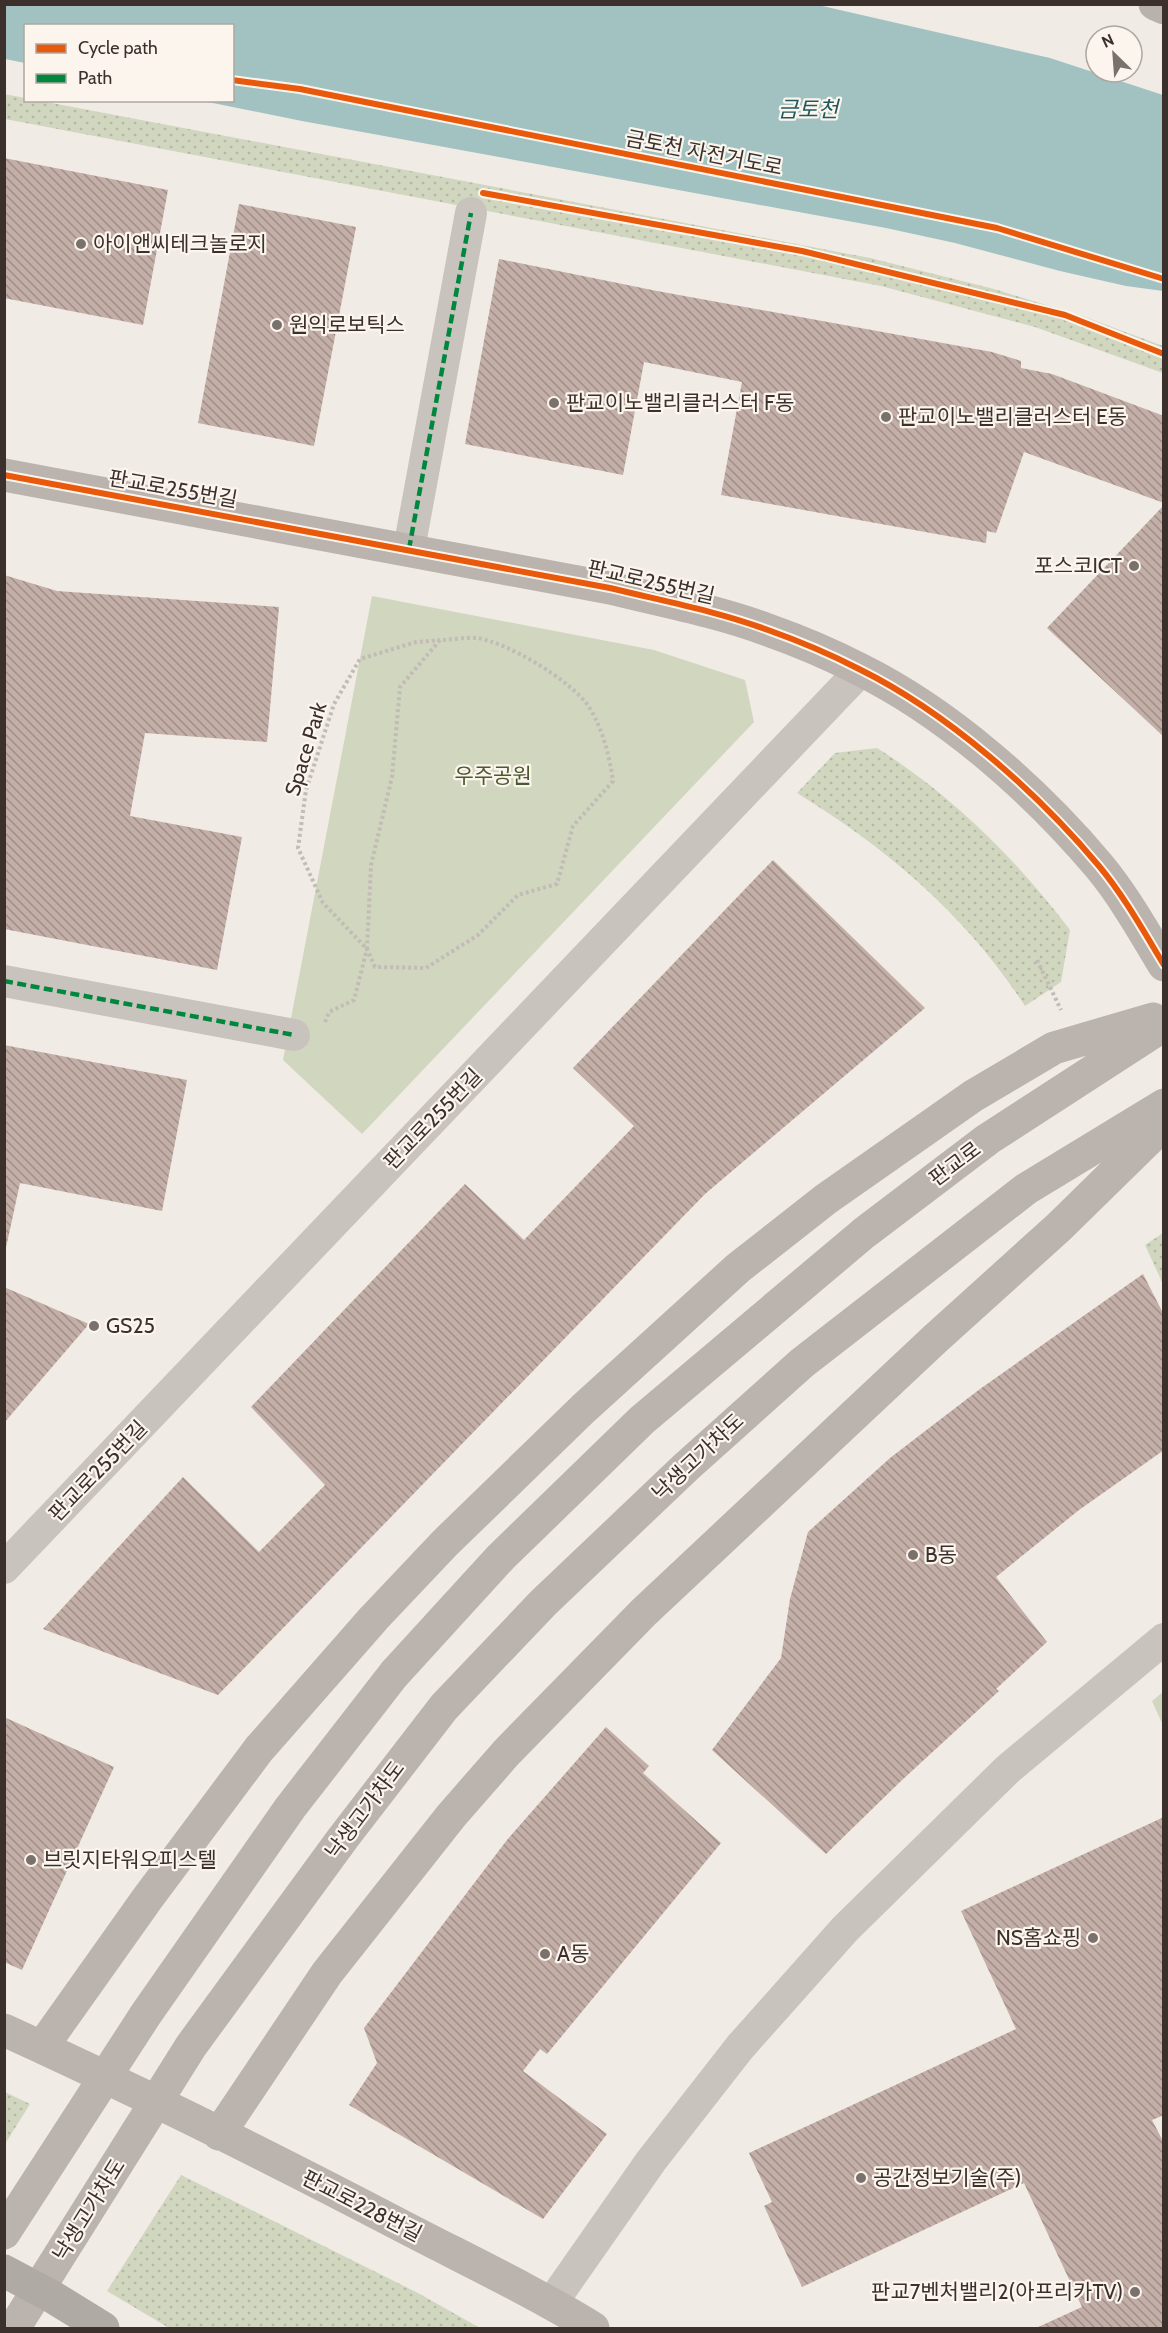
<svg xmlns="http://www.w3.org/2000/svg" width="1168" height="2333" viewBox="0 0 1168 2333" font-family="Cabin,'Noto Sans KR',sans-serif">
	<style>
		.grass { fill: url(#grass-dots) }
		.park { fill: #d1d6bf }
		.water { fill: #a1c2c1 }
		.building { fill: url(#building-back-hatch) }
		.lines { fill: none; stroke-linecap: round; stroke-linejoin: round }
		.path { stroke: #c2bbb6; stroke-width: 4; stroke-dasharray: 3 3; stroke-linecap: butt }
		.street { stroke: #c9c3be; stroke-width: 32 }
		.secondary { stroke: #bab3ae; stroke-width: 33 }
		.primary { stroke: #b8b1ad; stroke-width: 33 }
		.highway { stroke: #afaaa4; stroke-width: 33 }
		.quiet { stroke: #00873e; stroke-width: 4.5; stroke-dasharray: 9 4.5; stroke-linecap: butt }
		.cycleway-casing { stroke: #fbf5ee; stroke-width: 10 }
		.cycleway { stroke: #e8590c; stroke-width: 6 }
		.poi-dot { fill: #7a716c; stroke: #fbf5ee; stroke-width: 2 }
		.labels { text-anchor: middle; stroke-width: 4.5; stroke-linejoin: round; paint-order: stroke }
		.street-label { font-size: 21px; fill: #3b302b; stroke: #fbf5ee }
		.poi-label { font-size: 21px; fill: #3b302b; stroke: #fbf5ee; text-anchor: start }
		.park-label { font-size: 21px; fill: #4a5a2e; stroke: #fbf5ee }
		.water-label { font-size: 22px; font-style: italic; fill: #1f5a5e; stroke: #fbf5ee }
	</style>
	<defs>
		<pattern id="grass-dots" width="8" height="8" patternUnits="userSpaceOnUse" patternTransform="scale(1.5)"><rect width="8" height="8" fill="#d1d6bf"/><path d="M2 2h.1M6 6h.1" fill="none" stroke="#b4b8a4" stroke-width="1.8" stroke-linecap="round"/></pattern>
		<pattern id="building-back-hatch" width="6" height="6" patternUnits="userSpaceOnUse" patternTransform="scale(1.5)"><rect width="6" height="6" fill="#c3afa7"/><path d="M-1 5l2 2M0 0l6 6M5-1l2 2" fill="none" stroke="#a08f88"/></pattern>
	</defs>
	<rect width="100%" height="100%" fill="#f0ebe5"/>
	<path class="grass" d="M 4,94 L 25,98 L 26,100 L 41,101 L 870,258 L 994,289 L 1085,317 L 1163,346 L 1163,373 L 1035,327 L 881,286 L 5,119 Z
		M 877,748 C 953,796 1016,859 1070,930 L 1061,982 L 1025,1006 C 966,915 888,849 797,793 L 835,753 Z
		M 1163,1233 L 1163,1284 L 1145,1245 Z
		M 5,2092 L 30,2104 L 5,2144 Z
		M 181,2175 L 418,2293 L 480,2328 L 169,2328 L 107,2291 Z"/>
	<path class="park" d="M 372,596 L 654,650 L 745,680 L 754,722 L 362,1134 L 283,1060 Z
		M 1163,1692 L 1163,1725 L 1152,1701 Z"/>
	<path class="water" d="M 5,4 L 818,5 L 1050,58 L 1163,95 L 1163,291 L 1126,286 L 1060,271 L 955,243 L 886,228 L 302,121 L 203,101 L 232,100 L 232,26 L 26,26 L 25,63 L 5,59 Z"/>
	<path class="building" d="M 4,158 L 168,190 L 143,325 L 4,298 Z
		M 239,204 L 356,227 L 314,446 L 198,423 Z
		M 499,259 L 657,291 L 992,352 L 1021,361 L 1021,368 L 1052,374 L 1164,416 L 1164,503 L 1024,452 L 996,533 L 987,531 L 986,543 L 721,495 L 742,382 L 644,362 L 623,475 L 465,444 Z
		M 1164,505 L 1164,737 L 1047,628 Z
		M 4,575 L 57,591 L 279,607 L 267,742 L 145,733 L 130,816 L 242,837 L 217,970 L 4,929 Z
		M 773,860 L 925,1008 L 705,1194 L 218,1695 L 43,1629 L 183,1477 L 259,1552 L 325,1485 L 251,1407 L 465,1184 L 524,1240 L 634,1126 L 573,1068 Z
		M 4,1045 L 187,1080 L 162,1211 L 20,1183 L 4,1257 Z
		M 1143,1274 L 1164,1315 L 1164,1450 L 1079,1510 L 996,1577 L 1047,1642 L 996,1689 L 999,1691 L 901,1781 L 826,1854 L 712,1750 L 781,1658 L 790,1599 L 808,1532 L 890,1458 L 980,1389 Z
		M 4,1287 L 89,1324 L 4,1423 Z
		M 4,1717 L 114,1767 L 22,1970 L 4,1962 Z
		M 606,1727 L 649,1766 L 643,1773 L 721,1843 L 547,2054 L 540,2049 L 523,2071 L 607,2134 L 543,2219 L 349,2105 L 377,2063 L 364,2028 L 507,1840 Z
		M 1164,1817 L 1164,2115 L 1152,2120 L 1164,2143 L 1164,2328 L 1036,2328 L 1082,2307 L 1024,2183 L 802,2287 L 764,2206 L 772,2202 L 749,2153 L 1016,2029 L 961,1911 Z"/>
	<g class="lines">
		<path class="path" d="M 1037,960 L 1061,1010
			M 325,1022 L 329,1012 L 354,1000 L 367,949 L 375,967 L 426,968 L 478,935 L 518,895 L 557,884 L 573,826 L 613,781 C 609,754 603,730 589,707 C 572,681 507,642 477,638 C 465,637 451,640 440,640 L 400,687 L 392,777 L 371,865 L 367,949 L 323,903 L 298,848 L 306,790 L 334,704 L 360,659 L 416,642 L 440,640"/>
		<path class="street" d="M 409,549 L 471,213
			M 4,981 L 294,1035
			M 4,1568 L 861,670
			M 551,2304 L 651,2161 L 740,2047 L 845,1929 L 1008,1769 L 1164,1639"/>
		<path class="secondary" d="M 4,475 L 610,588 C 663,601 717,611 768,630 C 799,641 830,654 859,669 C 948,713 1036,791 1099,866 C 1124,896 1144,932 1164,965
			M 4,2030 C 138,2091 270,2157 400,2225 C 465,2259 531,2290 593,2328
			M 42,2047 L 147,1899 L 259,1749 L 374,1618 L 445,1543 L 583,1409 L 738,1268 L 826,1199 L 973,1096 L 1054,1048 L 1153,1019
			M 219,2134 L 327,1973 L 451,1816 L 506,1753 L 644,1612 L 935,1339 L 1059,1227 L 1164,1124
			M 4,2233 L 146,2014 L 290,1808 L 394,1674 L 501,1557 L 642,1420 L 864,1233 L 988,1139 L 1164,1025
			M 14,2328 L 191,2046 L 343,1838 L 444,1707 L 543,1603 L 686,1467 L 802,1363 L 1026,1189 L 1164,1105"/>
		<path class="primary" d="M 1155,4 L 1164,8"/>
		<path class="highway" d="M 4,2271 L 51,2296 L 103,2328"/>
		<path class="quiet" d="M 409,549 L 471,213
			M 4,981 L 294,1035"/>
		<defs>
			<path id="cycleway" d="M 232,80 L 300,89 L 997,228 L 1164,279
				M 483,193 L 802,251 L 1065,315 L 1164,354
				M 4,475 L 610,588 C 663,601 717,611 768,630 C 799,641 830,654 859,669 C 948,713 1036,791 1099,866 C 1124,896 1144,932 1164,965"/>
		</defs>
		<use href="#cycleway" class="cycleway-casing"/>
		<use href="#cycleway" class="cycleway"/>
	</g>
	<g class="poi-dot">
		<circle cx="81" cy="244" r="6"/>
		<circle cx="277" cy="325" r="6"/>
		<circle cx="554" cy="403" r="6"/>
		<circle cx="886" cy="417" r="6"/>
		<circle cx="1134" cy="566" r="6"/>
		<circle cx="94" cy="1326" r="6"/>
		<circle cx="913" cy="1555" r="6"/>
		<circle cx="31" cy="1860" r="6"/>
		<circle cx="1093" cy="1938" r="6"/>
		<circle cx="545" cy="1954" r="6"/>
		<circle cx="861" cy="2178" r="6"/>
		<circle cx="1135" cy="2292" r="6"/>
	</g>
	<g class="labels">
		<g class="street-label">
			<text transform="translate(704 153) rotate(11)" y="7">금토천 자전거도로</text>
			<text transform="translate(173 489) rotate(10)" y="7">판교로255번길</text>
			<text transform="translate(651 582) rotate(13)" y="7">판교로255번길</text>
			<text transform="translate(306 749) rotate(-73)" y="7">Space Park</text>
			<text transform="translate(433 1119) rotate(-46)" y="7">판교로255번길</text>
			<text transform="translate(955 1164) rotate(-37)" y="7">판교로</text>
			<text transform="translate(698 1457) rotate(-43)" y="7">낙생고가차도</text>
			<text transform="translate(98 1471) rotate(-46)" y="7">판교로255번길</text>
			<text transform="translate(365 1810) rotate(-53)" y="7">낙생고가차도</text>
			<text transform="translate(362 2206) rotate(27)" y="7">판교로228번길</text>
			<text transform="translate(89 2210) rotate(-58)" y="7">낙생고가차도</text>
		</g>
		<g class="poi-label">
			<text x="93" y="251">아이앤씨테크놀로지</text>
			<text x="289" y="332">원익로보틱스</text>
			<text x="566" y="410">판교이노밸리클러스터 F동</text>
			<text x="898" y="424">판교이노밸리클러스터 E동</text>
			<text x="1122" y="573" text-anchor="end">포스코ICT</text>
			<text x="106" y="1333">GS25</text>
			<text x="925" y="1562">B동</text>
			<text x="43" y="1867">브릿지타워오피스텔</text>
			<text x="1081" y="1945" text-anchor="end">NS홈쇼핑</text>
			<text x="557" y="1961">A동</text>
			<text x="873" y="2185">공간정보기술(주)</text>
			<text x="1123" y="2299" text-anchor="end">판교7벤처밸리2(아프리카TV)</text>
		</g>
		<g class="park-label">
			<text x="493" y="783">우주공원</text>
		</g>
		<g class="water-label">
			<text x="808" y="117">금토천</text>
		</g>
	</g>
	<rect width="1168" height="2333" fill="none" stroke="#3b302b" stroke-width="12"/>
	<rect x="24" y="24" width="210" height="78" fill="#fbf5ee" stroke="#aea6a0" stroke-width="1.5"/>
	<rect x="36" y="44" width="30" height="9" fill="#e8590c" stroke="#aea6a0" stroke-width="1.5"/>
	<text x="78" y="54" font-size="18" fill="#3b302b">Cycle path</text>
	<rect x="36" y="74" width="30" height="9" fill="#00873e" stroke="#aea6a0" stroke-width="1.5"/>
	<text x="78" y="84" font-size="18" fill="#3b302b">Path</text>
	<g transform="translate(1114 54) rotate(335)"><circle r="28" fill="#fbf5ee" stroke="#aea6a0" stroke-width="1.5"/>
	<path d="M0-4.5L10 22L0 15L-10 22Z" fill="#7a716c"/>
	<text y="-9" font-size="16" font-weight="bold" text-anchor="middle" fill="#3b302b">N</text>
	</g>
</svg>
